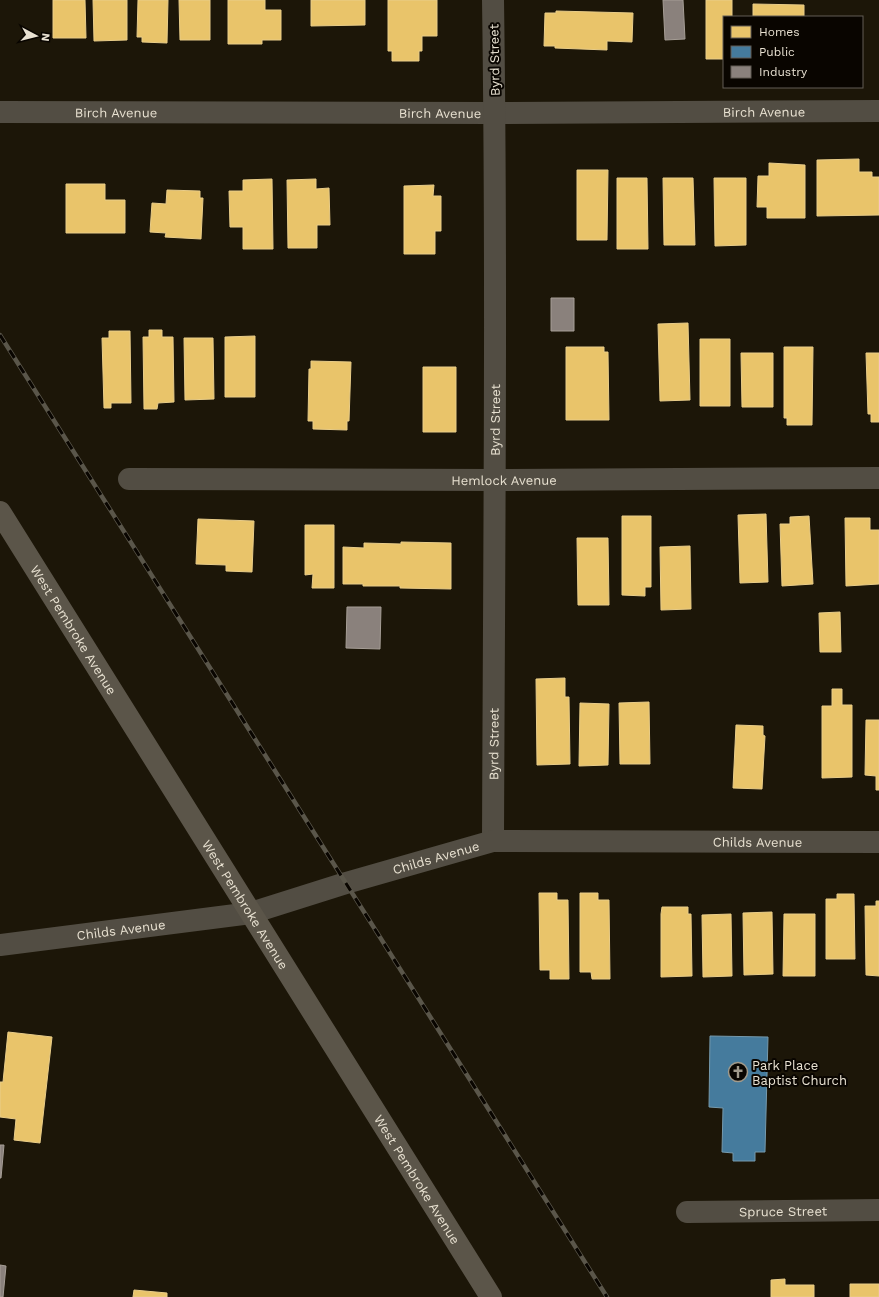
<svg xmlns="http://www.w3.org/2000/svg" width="879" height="1297" viewBox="0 0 879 1297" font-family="'Work Sans',sans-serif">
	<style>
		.homes { fill: #e9c46a; stroke: #e9cd89 }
		.public { fill: #457b9d; stroke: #769aad }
		.industry { fill: #8a817c; stroke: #a69e96 }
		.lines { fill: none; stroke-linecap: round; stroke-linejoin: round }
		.minor { stroke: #524d43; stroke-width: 22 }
		.secondary { stroke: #5b5549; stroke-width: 22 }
		.rail-casing { stroke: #5a564a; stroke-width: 4.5 }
		.rail { stroke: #090500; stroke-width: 3; stroke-dasharray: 9; stroke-linecap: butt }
		.labels { text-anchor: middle; stroke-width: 4; stroke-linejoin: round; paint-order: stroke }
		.street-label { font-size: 13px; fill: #e8e1d1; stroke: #090500 }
		.poi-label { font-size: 13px; fill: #e8e1d1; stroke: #090500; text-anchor: start }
	</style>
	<rect width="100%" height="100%" fill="#1c1608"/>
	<path class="homes" d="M 53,0 L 85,0 L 86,38 L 53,38 Z
		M 93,0 L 127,0 L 127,40 L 94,41 Z
		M 138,0 L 168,0 L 167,43 L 142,42 L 142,37 L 137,37 Z
		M 179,0 L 210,0 L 210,40 L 180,40 Z
		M 228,0 L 265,0 L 265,10 L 281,10 L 281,40 L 262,40 L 262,44 L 228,44 Z
		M 311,0 L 365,0 L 365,25 L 311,26 Z
		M 388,0 L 437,0 L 437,36 L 422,36 L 422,51 L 419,51 L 419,61 L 392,61 L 392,51 L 388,51 Z
		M 706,0 L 732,0 L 732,17 L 724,17 L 724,59 L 706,59 Z
		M 753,4 L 804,5 L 804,17 L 753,17 Z
		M 556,11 L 633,13 L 632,42 L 607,41 L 607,50 L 555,48 L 555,46 L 544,46 L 545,13 L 556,13 Z
		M 859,159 L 859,172 L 872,172 L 872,177 L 879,177 L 879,215 L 817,216 L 817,160 Z
		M 769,163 L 805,165 L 805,218 L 767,218 L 767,207 L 757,207 L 758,176 L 769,176 Z
		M 577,170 L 608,170 L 607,240 L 577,240 Z
		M 617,178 L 647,178 L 648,249 L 617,249 Z
		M 663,178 L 693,178 L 695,245 L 664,245 Z
		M 714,178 L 746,178 L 746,245 L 715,246 Z
		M 272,179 L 273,249 L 243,249 L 243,227 L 230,227 L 229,191 L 243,191 L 243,180 Z
		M 316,179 L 316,189 L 329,188 L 330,225 L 317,225 L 317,248 L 288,248 L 287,180 Z
		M 66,184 L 105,184 L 105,200 L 125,200 L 125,233 L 66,233 Z
		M 434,185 L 433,196 L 441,196 L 441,231 L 435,231 L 435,254 L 404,254 L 404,186 Z
		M 167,190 L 200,191 L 200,198 L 203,198 L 201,239 L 165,237 L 166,233 L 150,232 L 152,203 L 166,204 Z
		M 688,323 L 690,400 L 660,401 L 658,324 Z
		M 149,330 L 162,330 L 162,337 L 173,337 L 174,402 L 158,403 L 157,409 L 144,409 L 143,337 L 149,337 Z
		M 109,331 L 130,331 L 131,403 L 111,403 L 111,408 L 104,408 L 102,338 L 109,338 Z
		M 255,336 L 255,397 L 225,397 L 225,337 Z
		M 184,338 L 213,338 L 214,399 L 185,400 Z
		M 700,339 L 730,339 L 730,406 L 700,406 Z
		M 566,347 L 604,347 L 604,352 L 608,352 L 609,420 L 566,420 Z
		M 784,347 L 813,347 L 812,425 L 787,425 L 787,418 L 784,418 Z
		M 741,353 L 773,353 L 773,407 L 742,407 Z
		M 866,353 L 879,353 L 879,422 L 871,422 L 871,414 L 868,414 Z
		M 311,361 L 351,362 L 349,421 L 347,421 L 347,430 L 313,429 L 313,421 L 308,421 L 309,369 L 311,369 Z
		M 423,367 L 456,367 L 456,432 L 423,432 Z
		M 766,514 L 768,582 L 740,583 L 738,515 Z
		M 622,516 L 651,516 L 651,587 L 645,587 L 645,596 L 622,595 Z
		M 809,516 L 813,584 L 782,586 L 780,524 L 790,524 L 790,517 Z
		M 845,518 L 870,518 L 870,530 L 879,530 L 879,584 L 846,586 Z
		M 198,519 L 254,521 L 252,572 L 226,571 L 226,565 L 196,564 Z
		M 305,525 L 334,525 L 334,588 L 312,588 L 313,574 L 305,575 Z
		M 577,538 L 608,538 L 609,605 L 578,605 Z
		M 401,542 L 451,543 L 451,589 L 400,588 L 400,586 L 363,586 L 363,584 L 343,584 L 343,547 L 364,548 L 364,543 L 401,544 Z
		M 690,546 L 691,609 L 661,610 L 660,547 Z
		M 840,612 L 841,652 L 820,652 L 819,613 Z
		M 565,678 L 565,697 L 569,697 L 570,764 L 537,765 L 536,679 Z
		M 832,689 L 842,689 L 842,705 L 852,705 L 852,777 L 822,778 L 822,706 L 832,706 Z
		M 649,702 L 650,764 L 620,764 L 619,703 Z
		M 580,703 L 609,704 L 608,765 L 579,766 Z
		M 866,720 L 879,720 L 879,790 L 876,790 L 876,776 L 865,775 Z
		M 736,725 L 763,726 L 763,735 L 765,736 L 762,789 L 733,788 Z
		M 539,893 L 557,893 L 557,900 L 568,900 L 569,979 L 550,979 L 550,970 L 540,970 Z
		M 580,893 L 598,893 L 598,900 L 609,900 L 610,979 L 592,979 L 591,972 L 580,972 Z
		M 837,894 L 854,894 L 855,959 L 826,959 L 826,899 L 837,899 Z
		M 876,901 L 879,901 L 879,976 L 866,975 L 865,906 L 876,906 Z
		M 662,907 L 688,907 L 688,914 L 691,914 L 692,976 L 661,977 L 661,914 Z
		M 772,912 L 773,974 L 744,975 L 743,913 Z
		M 731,914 L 732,976 L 703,977 L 702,915 Z
		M 784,914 L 815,914 L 815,976 L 783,976 Z
		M 8,1032 L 52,1037 L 40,1143 L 14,1140 L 16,1119 L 0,1117 L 0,1082 L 3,1082 Z
		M 785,1279 L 785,1285 L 814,1285 L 814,1297 L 771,1297 L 771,1280 Z
		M 850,1284 L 879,1284 L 879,1297 L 850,1297 Z
		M 134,1290 L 167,1293 L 167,1297 L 133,1297 Z"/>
	<path class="public" d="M 710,1036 L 768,1037 L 765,1151 L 765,1152 L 755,1152 L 755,1161 L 733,1161 L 733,1153 L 722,1152 L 723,1108 L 709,1107 Z"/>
	<path class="industry" d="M 663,0 L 683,0 L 685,39 L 665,40 Z
		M 551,298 L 574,298 L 574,331 L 551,331 Z
		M 347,607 L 381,607 L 380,649 L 346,648 Z
		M 0,1145 L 4,1145 L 1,1178 L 0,1178 Z
		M 0,1265 L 6,1266 L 3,1297 L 0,1297 Z"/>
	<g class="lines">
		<g class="minor">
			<path id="s1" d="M 0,112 L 495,113 L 879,111"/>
			<path id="s2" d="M 129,479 L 495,480 L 879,478"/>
			<path id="s3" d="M 493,841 C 494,561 497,280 493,0"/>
			<path id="s4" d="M 0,945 L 251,913 L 346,883 L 493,841 L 879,842"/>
			<path id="s5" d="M 687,1212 L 879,1210"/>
		</g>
		<path class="secondary" id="s6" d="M 0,512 L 491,1297"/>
		<defs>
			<path id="rail" d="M 0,335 L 607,1297"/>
		</defs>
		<use href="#rail" class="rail-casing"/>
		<use href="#rail" class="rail"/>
	</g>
	<defs>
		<symbol id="church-ring" viewBox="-11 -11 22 22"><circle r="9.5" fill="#090500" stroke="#a19a8b" stroke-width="1.5"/><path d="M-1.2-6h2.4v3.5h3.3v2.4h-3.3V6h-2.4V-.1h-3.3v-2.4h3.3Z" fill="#a19a8b"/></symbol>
	</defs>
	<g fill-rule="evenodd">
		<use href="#church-ring" x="727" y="1061" width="22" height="22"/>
	</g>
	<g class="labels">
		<g class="street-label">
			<text transform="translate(494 60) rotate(-91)" y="5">Byrd Street</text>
			<text dy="5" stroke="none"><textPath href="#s1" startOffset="764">Birch Avenue</textPath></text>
			<text dy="5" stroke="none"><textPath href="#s1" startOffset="116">Birch Avenue</textPath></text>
			<text dy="5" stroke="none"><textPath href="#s1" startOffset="440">Birch Avenue</textPath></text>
			<text dy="5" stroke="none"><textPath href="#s3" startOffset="421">Byrd Street</textPath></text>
			<text dy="5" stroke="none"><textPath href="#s2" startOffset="375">Hemlock Avenue</textPath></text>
			<text dy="5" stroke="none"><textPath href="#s6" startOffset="139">West Pembroke Avenue</textPath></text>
			<text dy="5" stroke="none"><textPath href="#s3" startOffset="97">Byrd Street</textPath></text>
			<text dy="5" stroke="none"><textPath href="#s4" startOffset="770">Childs Avenue</textPath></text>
			<text dy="5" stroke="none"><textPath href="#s4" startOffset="446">Childs Avenue</textPath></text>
			<text dy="5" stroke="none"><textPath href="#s6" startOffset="463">West Pembroke Avenue</textPath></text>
			<text dy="5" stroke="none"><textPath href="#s4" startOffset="122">Childs Avenue</textPath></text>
			<text dy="5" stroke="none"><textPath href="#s6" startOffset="787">West Pembroke Avenue</textPath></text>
			<text dy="5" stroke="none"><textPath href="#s5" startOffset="96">Spruce Street</textPath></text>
		</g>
		<g class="poi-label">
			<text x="752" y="1070">Park Place<tspan x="752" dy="15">Baptist Church</tspan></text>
		</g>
	</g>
	<rect x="723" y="16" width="140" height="72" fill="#090500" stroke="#625d54"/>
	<rect x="731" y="26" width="20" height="12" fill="#e9c46a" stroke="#625d54"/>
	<text x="759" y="36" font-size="12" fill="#e8e1d1">Homes</text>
	<rect x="731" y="46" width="20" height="12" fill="#457b9d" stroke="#625d54"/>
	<text x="759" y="56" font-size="12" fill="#e8e1d1">Public</text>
	<rect x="731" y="66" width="20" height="12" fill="#8a817c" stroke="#625d54"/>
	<text x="759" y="76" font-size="12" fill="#e8e1d1">Industry</text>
	<g transform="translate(36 36) rotate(97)" stroke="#090500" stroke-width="3" paint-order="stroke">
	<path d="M0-3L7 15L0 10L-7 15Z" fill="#e8e1d1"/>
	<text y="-6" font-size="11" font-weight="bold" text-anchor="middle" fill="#e8e1d1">N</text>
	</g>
</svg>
